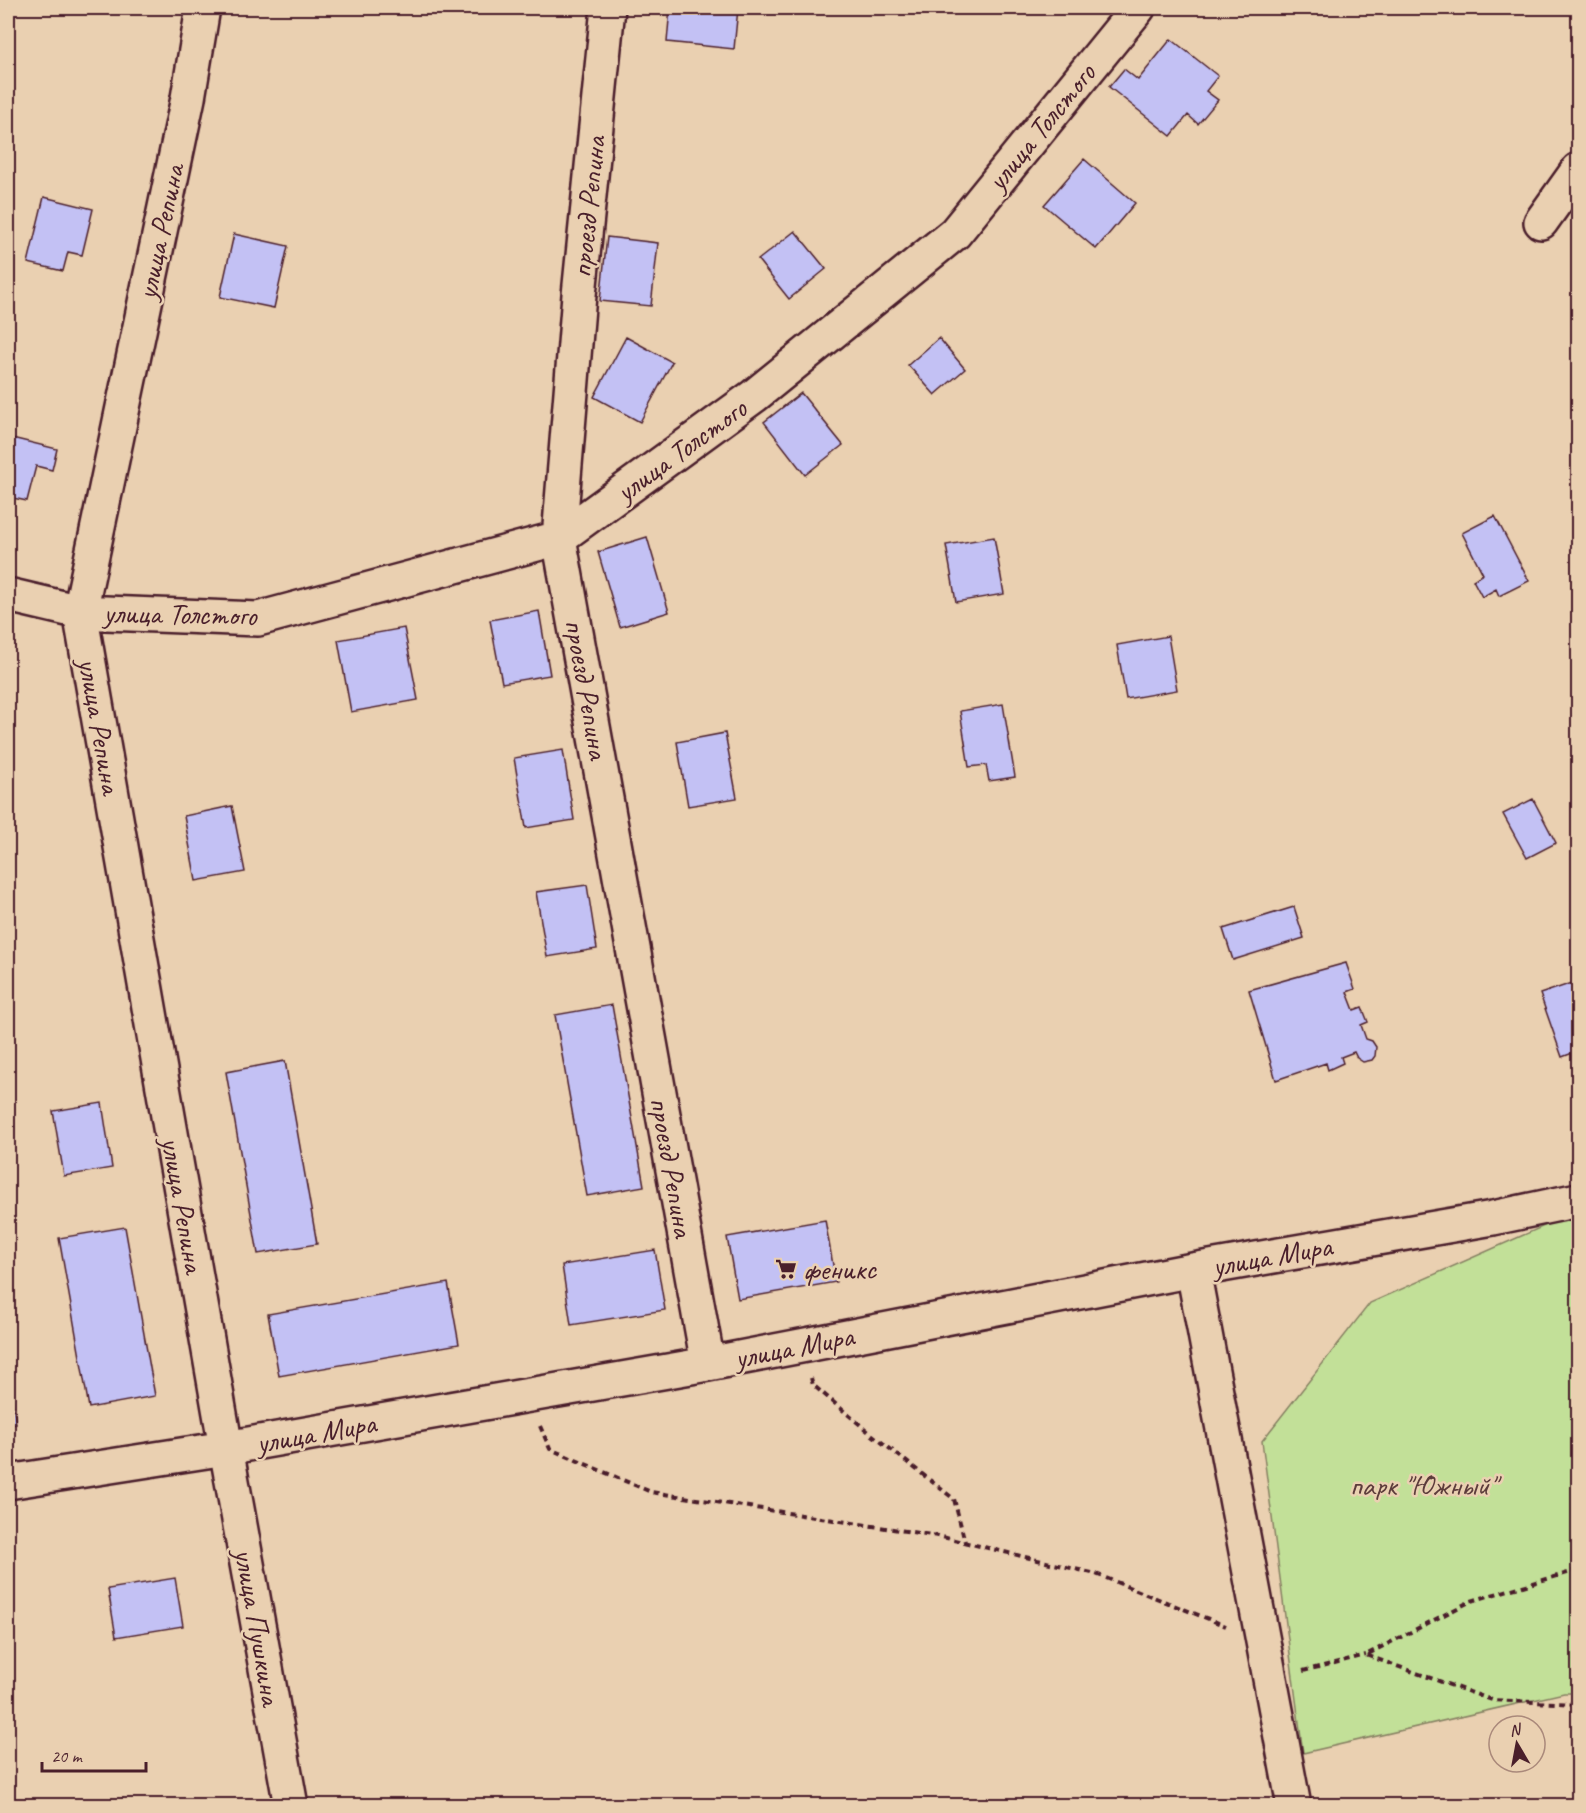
<svg xmlns="http://www.w3.org/2000/svg" width="1586" height="1813" viewBox="0 0 1586 1813" font-family="Caveat,sans-serif">
	<style>
		.green { fill: #c2e098; stroke: #868062; stroke-width: 1.5 }
		.building { fill: #c3c1f4; stroke: #4a1f2b; stroke-width: 1.5 }
		.lines { fill: none; stroke-linecap: round; stroke-linejoin: round }
		.minor-casing { stroke: #4a1f2b; stroke-width: 38 }
		.path { stroke: #4a1f2b; stroke-width: 4; stroke-dasharray: 6 4.5; stroke-linecap: butt }
		.minor { stroke: #ead0b1; stroke-width: 33 }
		.labels { text-anchor: middle; stroke-width: 5; stroke-linejoin: round; paint-order: stroke }
		.street-label { font-size: 30px; fill: #4a1f2b; stroke: #ead0b1 }
		.poi-label { font-size: 30px; fill: #4a1f2b; stroke: #ead0b1; text-anchor: start }
		.park-label { font-size: 30px; fill: #5c3c3b; stroke: #ead0b1 }
	</style>
	<rect width="100%" height="100%" fill="#ead0b1"/>
	<filter id="ink" filterUnits="userSpaceOnUse"><feTurbulence type="fractalNoise" baseFrequency=".0167" numOctaves="2"/><feDisplacementMap in="SourceGraphic" scale="12" xChannelSelector="R" yChannelSelector="G"/><feConvolveMatrix kernelMatrix="1 2 1 2 8 2 1 2 1" color-interpolation-filters="sRGB"/></filter>
	<g filter="url(#ink)">
		<path class="green" d="M 1578,1211 L 1578,1693 L 1564,1693 L 1303,1753 L 1262,1441 L 1370,1303 Z"/>
		<path class="building" d="M 670,8 L 738,8 L 734,49 L 667,42 Z
			M 1171,39 L 1218,76 L 1206,91 L 1218,100 L 1198,124 L 1188,115 L 1171,136 L 1109,87 L 1124,69 L 1138,80 Z
			M 1084,159 L 1135,203 L 1096,249 L 1044,205 Z
			M 44,197 L 93,209 L 82,255 L 68,252 L 63,271 L 28,263 Z
			M 795,231 L 826,269 L 789,299 L 758,260 Z
			M 234,234 L 288,246 L 274,308 L 220,297 Z
			M 607,237 L 658,243 L 651,306 L 600,301 Z
			M 626,337 L 672,362 L 640,422 L 594,397 Z
			M 939,338 L 965,369 L 935,395 L 908,365 Z
			M 801,393 L 843,445 L 805,475 L 764,422 Z
			M 8,437 L 57,449 L 52,470 L 36,466 L 27,501 L 8,497 Z
			M 1495,516 L 1529,581 L 1499,596 L 1496,589 L 1482,597 L 1473,580 L 1483,574 L 1462,533 Z
			M 647,537 L 669,612 L 620,627 L 598,552 Z
			M 994,537 L 1004,594 L 956,602 L 946,545 Z
			M 539,611 L 550,675 L 502,683 L 490,620 Z
			M 404,628 L 418,700 L 351,712 L 338,640 Z
			M 1168,636 L 1177,690 L 1126,699 L 1117,645 Z
			M 1003,704 L 1015,777 L 989,781 L 986,765 L 969,767 L 960,711 Z
			M 725,733 L 737,798 L 688,806 L 677,742 Z
			M 563,750 L 574,820 L 526,828 L 514,758 Z
			M 1533,799 L 1556,843 L 1527,858 L 1503,814 Z
			M 232,806 L 245,872 L 196,881 L 184,816 Z
			M 587,885 L 597,949 L 547,957 L 536,892 Z
			M 1294,907 L 1304,938 L 1233,960 L 1223,929 Z
			M 1346,963 L 1355,989 L 1347,992 L 1354,1010 L 1362,1007 L 1368,1022 L 1361,1025 L 1366,1039 L 1372,1041 L 1376,1047 L 1375,1056 L 1372,1060 L 1363,1062 L 1357,1058 L 1354,1052 L 1341,1057 L 1343,1063 L 1328,1070 L 1326,1063 L 1276,1080 L 1249,990 Z
			M 1578,981 L 1578,1051 L 1562,1057 L 1540,994 Z
			M 612,1005 L 644,1186 L 587,1196 L 555,1015 Z
			M 285,1061 L 317,1244 L 258,1254 L 226,1072 Z
			M 102,1103 L 112,1168 L 64,1176 L 53,1111 Z
			M 825,1220 L 836,1282 L 738,1299 L 727,1237 Z
			M 125,1227 L 155,1396 L 89,1408 L 59,1238 Z
			M 655,1250 L 665,1310 L 571,1325 L 562,1265 Z
			M 448,1283 L 459,1344 L 279,1376 L 268,1314 Z
			M 8,1368 L 16,1424 L 8,1425 Z
			M 175,1578 L 183,1626 L 116,1637 L 108,1589 Z"/>
		<g class="lines">
			<defs>
				<path id="minor" d="M 203,8 L 188,98 L 80,612 L 226,1448 L 291,1806
					M 608,8 L 579,295 L 559,538 L 708,1364
					M 1541,222 L 1578,170
					M 8,595 L 80,612 L 258,619 L 559,538 L 754,396 L 955,233 L 1138,8
					M 1193,1270 L 1294,1806
					M 8,1482 L 226,1448 L 708,1364 L 1193,1270 L 1493,1218 L 1578,1200"/>
			</defs>
			<use href="#minor" class="minor-casing"/>
			<path class="path" d="M 811,1378 L 813,1385 L 870,1433 L 954,1499 L 965,1542
				M 540,1426 L 550,1449 L 651,1492 L 938,1536 L 1096,1574 L 1226,1626
				M 1578,1570 L 1471,1601 L 1366,1655 L 1492,1700 L 1578,1704
				M 1303,1671 L 1366,1655"/>
			<use href="#minor" class="minor"/>
		</g>
	</g>
	<defs>
		<symbol id="supermarket-bare" viewBox="-9 -9 18 18"><path d="M-6-5.5h2.5l.6 2H6L4.5 2H-2.5L-4.4-4H-6ZM-1.5 3.2a1.3 1.3 0 1 0 .1 0ZM3 3.2a1.3 1.3 0 1 0 .1 0Z" fill="#4a1f2b" stroke="#ead0b1" stroke-width="2.5" paint-order="stroke"/></symbol>
	</defs>
	<g fill-rule="evenodd">
		<use href="#supermarket-bare" x="771" y="1254" width="30" height="30"/>
	</g>
	<g class="labels">
		<g class="street-label">
			<text transform="translate(1041 127) rotate(-51)" y="10">улица Толстого</text>
			<text transform="translate(588 207) rotate(-84)" y="10">проезд Репина</text>
			<text transform="translate(160 232) rotate(-78)" y="10">улица Репина</text>
			<text transform="translate(681 450) rotate(-36)" y="10">улица Толстого</text>
			<text transform="translate(180 614) rotate(1)" y="10">улица Толстого</text>
			<text transform="translate(587 689) rotate(80)" y="10">проезд Репина</text>
			<text transform="translate(100 726) rotate(80)" y="10">улица Репина</text>
			<text transform="translate(672 1167) rotate(80)" y="10">проезд Репина</text>
			<text transform="translate(183 1205) rotate(80)" y="10">улица Репина</text>
			<text transform="translate(1272 1256) rotate(-10)" y="10">улица Мира</text>
			<text transform="translate(794 1347) rotate(-11)" y="10">улица Мира</text>
			<text transform="translate(316 1433) rotate(-10)" y="10">улица Мира</text>
			<text transform="translate(258 1627) rotate(80)" y="10">улица Пушкина</text>
		</g>
		<g class="poi-label">
			<text x="803" y="1279">феникс</text>
		</g>
		<g class="park-label">
			<text x="1423" y="1495">парк "Южный"</text>
		</g>
	</g>
	<rect width="1586" height="1813" fill="none" stroke="#ead0b1" stroke-width="30"/>
	<rect x="15" y="15" width="1556" height="1783" fill="none" stroke="#4a1f2b" stroke-width="2" filter="url(#ink)"/>
	<g transform="translate(1517 1744) rotate(350)"><circle r="28" fill="#ead0b1" stroke="#aa897b" stroke-width="1.5"/>
	<path d="M0-4.5L10 22L0 15L-10 22Z" fill="#4a1f2b"/>
	<text y="-9" font-size="16" font-weight="bold" text-anchor="middle" fill="#4a1f2b">N</text>
	</g>
	<path d="M42 1762v9h104v-9" fill="none" stroke="#4a1f2b" stroke-width="3"/>
	<text x="51" y="1762" font-size="18" fill="#4a1f2b" stroke="#ead0b1" stroke-width="4.5" paint-order="stroke">20 m</text>
</svg>
